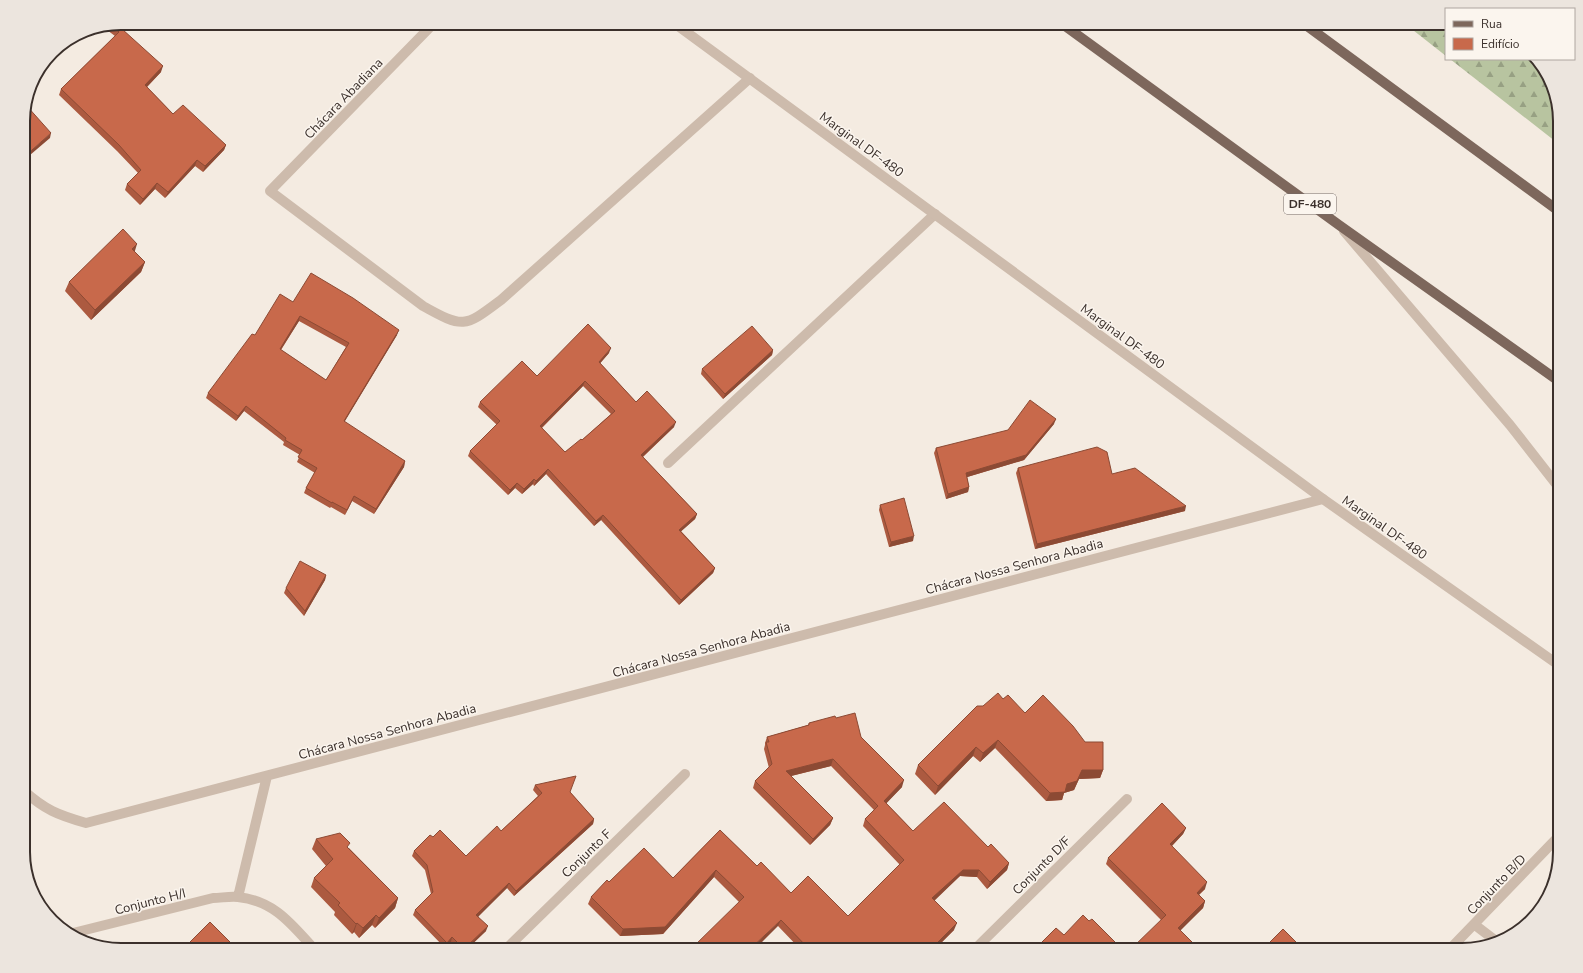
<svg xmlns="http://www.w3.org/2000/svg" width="1583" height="973" viewBox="0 0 1583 973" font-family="'Nunito Sans',sans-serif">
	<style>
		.forest { fill: url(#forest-firs) }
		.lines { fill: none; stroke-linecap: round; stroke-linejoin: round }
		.minor { stroke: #cdbbac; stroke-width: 10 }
		.tertiary { stroke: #cdbbac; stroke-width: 10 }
		.primary { stroke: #7d675c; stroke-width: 10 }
		.wall { fill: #ac5a40; fill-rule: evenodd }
		.shaded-wall { fill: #8c4a34 }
		.building { fill: #c8694b; stroke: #8c4a34; fill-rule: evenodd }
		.labels { text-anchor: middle; stroke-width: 3; stroke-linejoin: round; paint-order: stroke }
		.shield { fill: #fbf5ee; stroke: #756b66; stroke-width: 1 }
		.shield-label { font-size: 12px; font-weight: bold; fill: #3b302b }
		.street-label { font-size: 13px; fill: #3b302b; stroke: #fbf5ee }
		.rim { fill: none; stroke: #3b302b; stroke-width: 2 }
	</style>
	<defs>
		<pattern id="forest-firs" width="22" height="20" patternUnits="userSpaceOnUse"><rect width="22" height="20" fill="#b8c4a0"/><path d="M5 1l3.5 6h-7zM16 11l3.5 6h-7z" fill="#97a083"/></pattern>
	</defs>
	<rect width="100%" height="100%" fill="#f4ebe1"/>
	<path class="forest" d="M 1404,23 L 1446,23 L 1446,56 Z
		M 1450,59 L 1534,59 L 1547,72 L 1560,115 L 1560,145 Z"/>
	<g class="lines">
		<path class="minor" d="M 434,23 L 270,191 L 423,306 C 464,329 465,327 501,300 L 750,78
			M 668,463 L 935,214
			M 23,790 C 45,810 58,815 86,823 L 1323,499
			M 238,897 L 267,776
			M 1475,925 L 1496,941
			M 69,934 L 213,898 C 221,898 230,896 238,897 C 275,901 292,925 315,950
			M 505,950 L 685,774
			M 974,950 L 1127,799
			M 1449,950 L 1560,835"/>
		<path class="tertiary" d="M 674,23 L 1323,499 L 1560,666
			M 1344,231 L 1510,425 L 1560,489"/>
		<path class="primary" d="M 1061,23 L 1339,225 L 1560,382
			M 1303,23 L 1560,212"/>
	</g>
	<path class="wall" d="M 121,23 L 124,31 L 161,72 L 147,87 L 173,114 L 226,145 L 224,150 L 203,172 L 195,166 L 165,198 L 155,189 L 140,205 L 125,190 L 127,184 L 138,173 L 117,151 L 59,95 L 61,89 L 115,36 L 103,27 Z
		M 135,252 L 145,262 L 141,272 L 91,320 L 65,291 L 69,282 Z
		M 293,302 L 397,335 L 344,422 L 405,461 L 404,467 L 374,514 L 352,501 L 345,515 L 331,507 L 330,508 L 304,493 L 306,488 L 315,473 L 297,462 L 300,455 L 283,445 L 284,442 L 244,411 L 236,421 L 206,398 L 208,393 L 255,335 ZM 299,321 L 346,347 L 326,380 L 281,350 Z
		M 773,350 L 772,355 L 723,399 L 701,374 L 702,369 Z
		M 609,353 L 600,363 L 636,402 L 674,427 L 643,457 L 697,514 L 695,519 L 681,531 L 715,568 L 713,573 L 679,605 L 601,520 L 594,526 L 546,474 L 534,486 L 533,484 L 522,494 L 515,488 L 508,495 L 468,456 L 470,451 L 497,425 L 478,407 L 480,402 L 537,376 ZM 583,386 L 611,414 L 582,440 L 565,452 L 542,428 Z
		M 1054,424 L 1024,460 L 967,477 L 969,487 L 968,492 L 946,499 L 934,453 L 936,448 Z
		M 1018,468 L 1112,474 L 1185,511 L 1035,549 L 1016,473 Z
		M 880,505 L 913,541 L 889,547 L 879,510 Z
		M 326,575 L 325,580 L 304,616 L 284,593 L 286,588 Z
		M 1003,699 L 1103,770 L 1100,778 L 1079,779 L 1074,790 L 1064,793 L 1062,800 L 1046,801 L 995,748 L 980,762 L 973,756 L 935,795 L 915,774 L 918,765 L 983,706 Z
		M 836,718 L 861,737 L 902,787 L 886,803 L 913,831 L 988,847 L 1009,863 L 1007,870 L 987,889 L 977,877 L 960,876 L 934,900 L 954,930 L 934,950 L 801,950 L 778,926 L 739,902 L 714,877 L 663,934 L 620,936 L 588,904 L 591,897 L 609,882 L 673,878 L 720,830 L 757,866 L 791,893 L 848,916 L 900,865 L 863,826 L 865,819 L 874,810 L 831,766 L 791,776 L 833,818 L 830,825 L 810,845 L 753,788 L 755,781 L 769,768 L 764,749 L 765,745 L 765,743 L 767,737 L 808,725 L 809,723 Z
		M 535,785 L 570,792 L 594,819 L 593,824 L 514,896 L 507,888 L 478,916 L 486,931 L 466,950 L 458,950 L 451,942 L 445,948 L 413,915 L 415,910 L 431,894 L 425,870 L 412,856 L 414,851 L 433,837 L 466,856 L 501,831 L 538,796 L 533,790 Z
		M 1186,828 L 1183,834 L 1172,846 L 1205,889 L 1199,895 L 1205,901 L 1203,908 L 1180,930 L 1161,920 L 1106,864 L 1108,858 Z
		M 316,839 L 349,848 L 398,898 L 395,908 L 375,928 L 372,925 L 359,938 L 354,932 L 352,934 L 334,915 L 335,912 L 311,887 L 314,878 L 326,866 L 312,849 Z"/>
	<path class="shaded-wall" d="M 129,23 L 133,23 L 120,35 L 122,29 Z
		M 163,66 L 161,72 L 143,91 L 145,85 Z
		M 51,133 L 50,138 L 23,161 L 23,158 Z
		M 226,145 L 224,150 L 203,172 L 205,166 Z
		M 197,160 L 195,166 L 165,198 L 168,192 Z
		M 157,183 L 155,189 L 140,205 L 143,199 Z
		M 137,244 L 134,254 L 132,249 Z
		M 145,262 L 141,272 L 91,320 L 95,310 Z
		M 300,316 L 299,321 L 278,354 L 280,349 Z
		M 399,330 L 397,335 L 342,426 L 344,421 Z
		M 611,348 L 609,353 L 597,367 L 599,362 Z
		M 773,350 L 772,355 L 723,399 L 725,394 Z
		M 585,381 L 583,386 L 538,431 L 540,426 Z
		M 246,406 L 244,411 L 236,421 L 238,416 Z
		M 1056,419 L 1054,424 L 1024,460 L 964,478 L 966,473 Z
		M 676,422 L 674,427 L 639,460 L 641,455 Z
		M 405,461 L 404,467 L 374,514 L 376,509 Z
		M 548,469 L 546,474 L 534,486 L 536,481 Z
		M 534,479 L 533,484 L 522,494 L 524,489 Z
		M 517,483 L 515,488 L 508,495 L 510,490 Z
		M 969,487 L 968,492 L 946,499 L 948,494 Z
		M 354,496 L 352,501 L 345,515 L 347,510 Z
		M 1186,506 L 1185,511 L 1035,549 L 1037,544 Z
		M 697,514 L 695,519 L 677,535 L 679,530 Z
		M 603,515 L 601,520 L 594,526 L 596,521 Z
		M 914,536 L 913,541 L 889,547 L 891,542 Z
		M 715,568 L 713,573 L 679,605 L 681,600 Z
		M 326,575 L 325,580 L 304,616 L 305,611 Z
		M 998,740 L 995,748 L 980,762 L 983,753 Z
		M 976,747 L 973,756 L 935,795 L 938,786 Z
		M 833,759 L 831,766 L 783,778 L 786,771 Z
		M 1082,770 L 1103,770 L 1100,778 L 1079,779 L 1074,790 L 1064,793 L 1062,800 L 1046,801 L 1050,793 Z
		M 904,780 L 902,787 L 882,808 L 884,801 Z
		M 833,818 L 830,825 L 810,845 L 813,839 Z
		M 594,819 L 593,824 L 514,896 L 516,891 Z
		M 1186,828 L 1183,834 L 1167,851 L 1170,844 Z
		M 1009,863 L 1007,870 L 987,889 L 990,882 Z
		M 716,870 L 714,877 L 663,934 L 620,936 L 623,929 Z
		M 963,870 L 979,870 L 977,877 L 960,876 L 930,905 L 932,898 Z
		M 1207,882 L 1205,889 L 1194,899 L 1197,893 Z
		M 509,883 L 507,888 L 475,920 L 476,915 Z
		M 398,898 L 395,908 L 375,928 L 379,918 Z
		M 1205,901 L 1203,908 L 1176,935 L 1178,928 Z
		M 376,915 L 372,925 L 359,938 L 363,928 Z
		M 781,920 L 778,926 L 754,950 L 749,950 Z
		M 357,923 L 354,932 L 352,934 L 356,924 Z
		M 957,923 L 954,930 L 934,950 L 930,950 Z
		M 488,926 L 486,931 L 466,950 L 464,950 Z
		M 452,937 L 451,942 L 445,948 L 447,943 Z"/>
	<path class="building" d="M 121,23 L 129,23 L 122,29 L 163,66 L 145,85 L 173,114 L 183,105 L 226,145 L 205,166 L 197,160 L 168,192 L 157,183 L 143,199 L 127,184 L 141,170 L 119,145 L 61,89 L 119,32 L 111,25 Z
		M 26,105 L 51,133 L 23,158 L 23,115 Z
		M 123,229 L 137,244 L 132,249 L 145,262 L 95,310 L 69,282 Z
		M 311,273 L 353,298 L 399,330 L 344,421 L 405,461 L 376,509 L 354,496 L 347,510 L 332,502 L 332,503 L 306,488 L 317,468 L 298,457 L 302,450 L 285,440 L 286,438 L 246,406 L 238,416 L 208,393 L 252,334 L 255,335 L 280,294 L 293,302 ZM 300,316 L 349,343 L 326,380 L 280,349 Z
		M 588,324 L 611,348 L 599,362 L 636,402 L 647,391 L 676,422 L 641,455 L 697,514 L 679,530 L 715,568 L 681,600 L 603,515 L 596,521 L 548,469 L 536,481 L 534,479 L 524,489 L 517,483 L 510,490 L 470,451 L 500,421 L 480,402 L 522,361 L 537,376 ZM 585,381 L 615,411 L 582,440 L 581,439 L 565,452 L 540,426 Z
		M 752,326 L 773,350 L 725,394 L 702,369 Z
		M 1030,400 L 1056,419 L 1026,455 L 966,473 L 969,487 L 948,494 L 936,448 L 1008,430 Z
		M 1097,447 L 1107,452 L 1112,474 L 1135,468 L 1186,506 L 1037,544 L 1018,468 Z
		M 904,498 L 914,536 L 891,542 L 880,505 Z
		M 300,561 L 326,575 L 305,611 L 286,588 Z
		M 998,693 L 1003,699 L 1008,695 L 1025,713 L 1043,695 L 1073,726 L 1085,742 L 1103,742 L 1103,770 L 1082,770 L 1077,781 L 1067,784 L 1065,792 L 1050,793 L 998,740 L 983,753 L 976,747 L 938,786 L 918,765 L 977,706 L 983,706 Z
		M 855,713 L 861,737 L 904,780 L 884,801 L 913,831 L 944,802 L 988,847 L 991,844 L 1009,863 L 990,882 L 979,870 L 963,870 L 932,898 L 957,923 L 930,950 L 841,950 L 839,948 L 837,950 L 810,950 L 781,920 L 749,950 L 690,950 L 744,897 L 716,870 L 665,927 L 623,929 L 591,897 L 607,880 L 609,882 L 644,848 L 673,878 L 720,830 L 757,866 L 761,862 L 791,893 L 808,876 L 848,916 L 904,860 L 865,819 L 878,806 L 833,759 L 786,771 L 833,818 L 813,839 L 755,781 L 772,764 L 766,742 L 769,742 L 767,737 L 809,725 L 809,723 L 835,716 L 836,718 Z
		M 576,776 L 570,792 L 594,819 L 516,891 L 509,883 L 476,915 L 488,926 L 464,949 L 452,937 L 447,943 L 415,910 L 433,892 L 427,865 L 414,851 L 430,835 L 433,837 L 440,830 L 466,856 L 497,826 L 501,831 L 542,793 L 535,785 Z
		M 1162,803 L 1186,828 L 1170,844 L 1207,882 L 1197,893 L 1205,901 L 1178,928 L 1200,950 L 1130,950 L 1166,915 L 1108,858 Z
		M 340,833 L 350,843 L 347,847 L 398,898 L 379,918 L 376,915 L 363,928 L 357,923 L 356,924 L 338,905 L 340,903 L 314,878 L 333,859 L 316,839 Z
		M 1083,915 L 1089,921 L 1092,919 L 1123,950 L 1034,950 L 1056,928 L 1064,935 Z
		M 210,922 L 238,950 L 182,950 Z
		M 1283,929 L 1304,950 L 1262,950 Z"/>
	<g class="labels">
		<rect class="shield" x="1284" y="194" width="52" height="20" rx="3"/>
		<g class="shield-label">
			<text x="1310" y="208">DF-480</text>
		</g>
		<g class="street-label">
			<text transform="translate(343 98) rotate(-46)" y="5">Chácara Abadiana</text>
			<text transform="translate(862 144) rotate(36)" y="5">Marginal DF-480</text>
			<text transform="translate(1123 336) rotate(36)" y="5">Marginal DF-480</text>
			<text transform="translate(1385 527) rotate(35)" y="5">Marginal DF-480</text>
			<text transform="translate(1014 566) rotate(-15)" y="5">Chácara Nossa Senhora Abadia</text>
			<text transform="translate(701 649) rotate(-15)" y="5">Chácara Nossa Senhora Abadia</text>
			<text transform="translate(387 731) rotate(-15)" y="5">Chácara Nossa Senhora Abadia</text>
			<text transform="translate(586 853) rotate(-44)" y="5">Conjunto F</text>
			<text transform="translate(1041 865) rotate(-45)" y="5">Conjunto D/F</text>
			<text transform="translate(1496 884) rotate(-46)" y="5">Conjunto B/D</text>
			<text transform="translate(150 901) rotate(-14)" y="5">Conjunto H/I</text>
		</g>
	</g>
	<path d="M0 0H1583V973H0ZM121 30H1462A91 91 0 0 1 1553 121V852A91 91 0 0 1 1462 943H121A91 91 0 0 1 30 852V121A91 91 0 0 1 121 30Z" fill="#ece5de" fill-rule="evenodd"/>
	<path class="rim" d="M121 30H1462A91 91 0 0 1 1553 121V852A91 91 0 0 1 1462 943H121A91 91 0 0 1 30 852V121A91 91 0 0 1 121 30Z"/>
	<rect x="1445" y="8" width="130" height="52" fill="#fbf5ee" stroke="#aea6a0"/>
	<rect x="1453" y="21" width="20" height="6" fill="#7d675c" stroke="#aea6a0"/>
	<text x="1481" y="28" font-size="12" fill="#3b302b">Rua</text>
	<rect x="1453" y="38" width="20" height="12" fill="#c8694b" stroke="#aea6a0"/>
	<text x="1481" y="48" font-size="12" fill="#3b302b">Edifício</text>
</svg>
